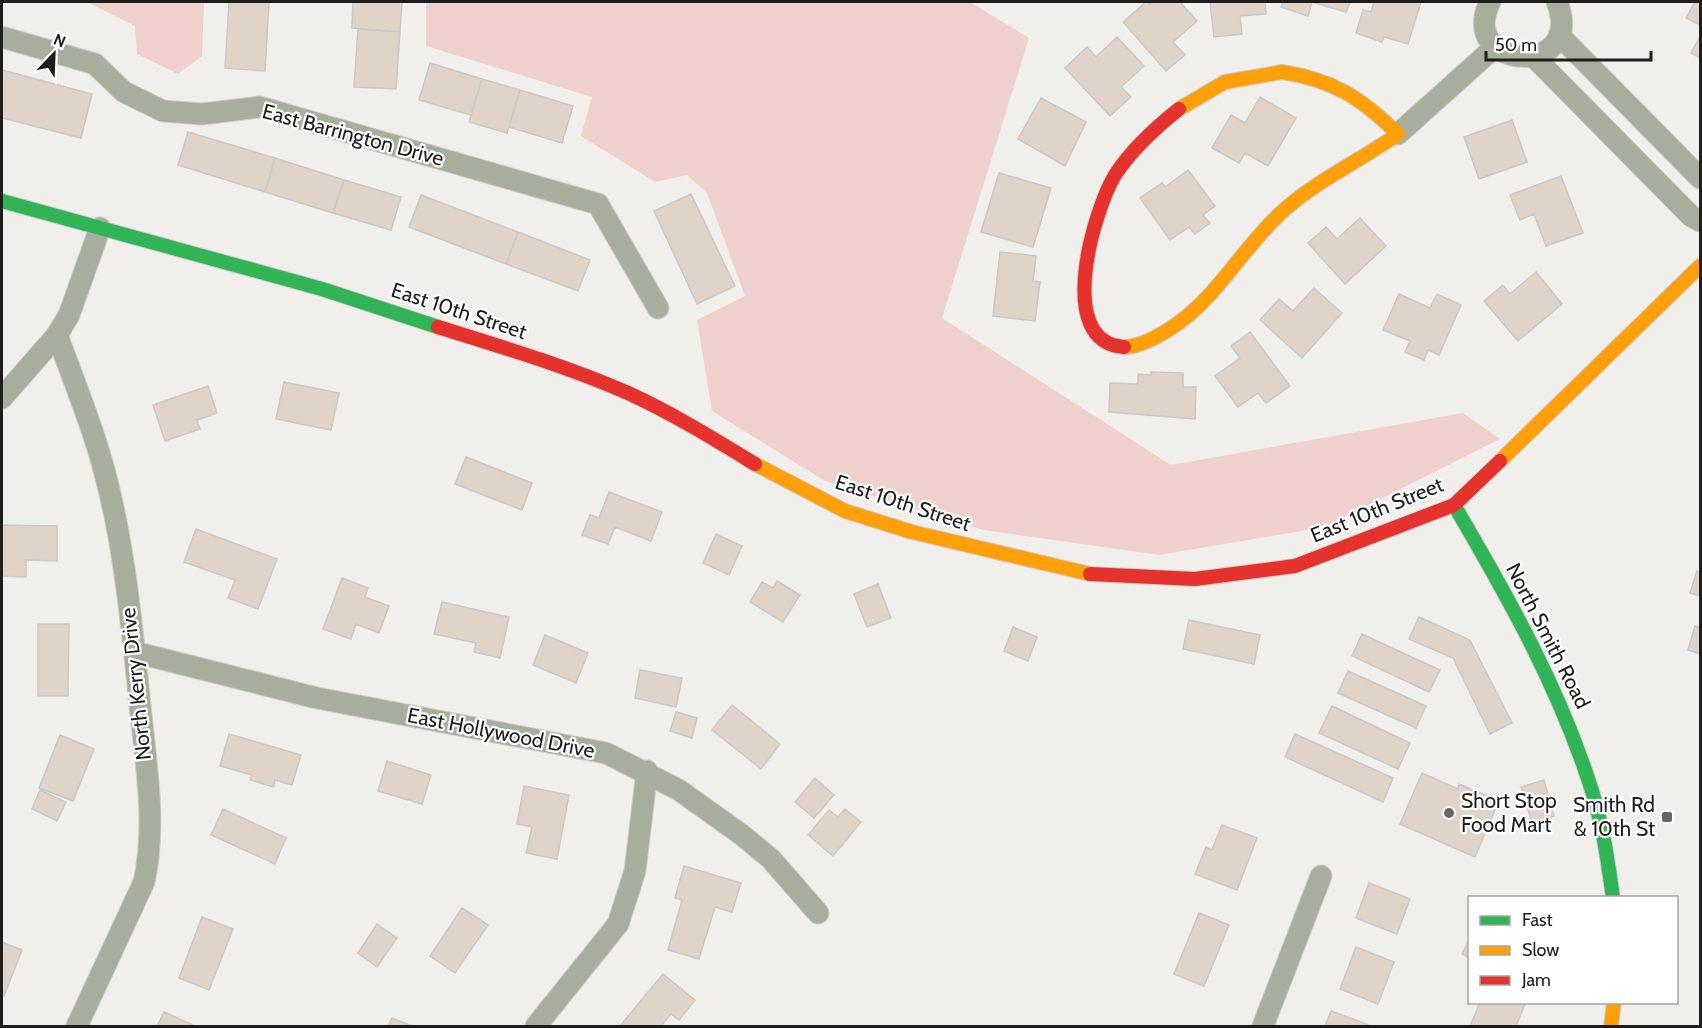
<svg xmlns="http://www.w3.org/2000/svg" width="1702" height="1028" viewBox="0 0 1702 1028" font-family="Cabin,sans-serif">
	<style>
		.green { fill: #f0d0cd }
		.building { fill: #e0d3c8; stroke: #cac9c7; stroke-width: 1.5 }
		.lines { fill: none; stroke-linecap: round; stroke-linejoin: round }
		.street-casing { stroke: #cecdcb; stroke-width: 23 }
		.fast-casing { stroke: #cecdcb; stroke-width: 16 }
		.slow-casing { stroke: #cecdcb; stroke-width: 16 }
		.jam-casing { stroke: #cecdcb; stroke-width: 16 }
		.street { stroke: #a7ae9e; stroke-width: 21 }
		.fast { stroke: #30b455; stroke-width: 14 }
		.slow { stroke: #ff9f0a; stroke-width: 14 }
		.jam { stroke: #e5322d; stroke-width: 14 }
		.poi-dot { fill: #676664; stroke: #fff; stroke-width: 2 }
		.labels { text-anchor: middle; stroke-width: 4.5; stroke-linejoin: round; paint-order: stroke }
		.street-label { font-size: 21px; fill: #1d1d1b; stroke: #fff }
		.poi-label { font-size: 21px; fill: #1d1d1b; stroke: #fff; text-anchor: start }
	</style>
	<rect width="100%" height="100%" fill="#f1efec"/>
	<path class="green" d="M 87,2 L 204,2 L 202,56 L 178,74 L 137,54 L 135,26 Z
		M 426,2 L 970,2 L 1029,38 L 942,318 L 1171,465 L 1463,413 L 1500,439 L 1325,527 L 1159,555 L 983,530 L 825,481 L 712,411 L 697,320 L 745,296 L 707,193 L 687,175 L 655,182 L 581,136 L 592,97 L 426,46 Z"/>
	<path class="building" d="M 229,2 L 269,2 L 265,71 L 225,68 Z
		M 353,2 L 402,2 L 400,32 L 352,28 Z
		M 1146,2 L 1150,4 L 1154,2 L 1180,2 L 1197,21 L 1173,42 L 1185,55 L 1166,71 L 1123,22 Z
		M 1210,2 L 1265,2 L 1266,14 L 1240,16 L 1242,34 L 1214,37 Z
		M 1283,2 L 1350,2 L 1346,12 L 1312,2 L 1308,16 L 1281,7 Z
		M 1374,2 L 1421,2 L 1408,44 L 1384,37 L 1382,42 L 1356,33 L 1363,10 L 1371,12 Z
		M 1695,2 L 1700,2 L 1700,25 L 1686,18 Z
		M 358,29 L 400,32 L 396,89 L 354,87 Z
		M 1700,36 L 1700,58 L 1691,53 Z
		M 1117,37 L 1144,66 L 1121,87 L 1131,97 L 1110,116 L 1065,68 L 1087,47 L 1096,57 Z
		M 430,63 L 482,79 L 471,115 L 419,100 Z
		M 2,70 L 92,94 L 81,138 L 2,118 Z
		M 482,79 L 520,90 L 507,133 L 469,122 Z
		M 520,90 L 573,106 L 562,143 L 509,127 Z
		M 1260,97 L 1296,118 L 1268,166 L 1245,153 L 1239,163 L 1212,148 L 1231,115 L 1245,123 Z
		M 1041,98 L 1086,122 L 1065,166 L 1018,139 Z
		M 1512,120 L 1527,162 L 1479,179 L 1464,137 Z
		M 188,132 L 275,158 L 265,192 L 178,165 Z
		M 275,158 L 344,180 L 333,213 L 265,192 Z
		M 1188,170 L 1215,206 L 1203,215 L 1210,223 L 1195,234 L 1189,227 L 1170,240 L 1140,198 L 1162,183 L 1165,187 Z
		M 999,173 L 1051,188 L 1033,247 L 981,232 Z
		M 1561,176 L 1583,233 L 1546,246 L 1534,214 L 1520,220 L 1510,195 Z
		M 344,180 L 401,197 L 391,230 L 333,213 Z
		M 691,194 L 735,286 L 697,304 L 654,211 Z
		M 421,195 L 518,232 L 506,264 L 409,227 Z
		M 1360,218 L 1386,246 L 1345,284 L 1308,243 L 1326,227 L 1337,239 Z
		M 518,232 L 590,260 L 578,291 L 506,264 Z
		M 1000,252 L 1036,256 L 1033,281 L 1040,282 L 1035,321 L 993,316 Z
		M 1536,272 L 1562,304 L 1518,341 L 1484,301 L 1503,285 L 1510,294 Z
		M 1314,288 L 1342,313 L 1302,358 L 1260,320 L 1279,299 L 1293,311 Z
		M 1399,294 L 1430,308 L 1437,294 L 1461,305 L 1439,355 L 1428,350 L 1424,360 L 1405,352 L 1410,341 L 1383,330 Z
		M 1250,332 L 1290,386 L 1266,403 L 1258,393 L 1238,407 L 1215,376 L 1240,358 L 1231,346 Z
		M 1151,372 L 1183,373 L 1183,387 L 1196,387 L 1195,419 L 1109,412 L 1110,383 L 1138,384 L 1138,374 L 1151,375 Z
		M 284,382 L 339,393 L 331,430 L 276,419 Z
		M 208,386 L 217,413 L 197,420 L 200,429 L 165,441 L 153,405 Z
		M 466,457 L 532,483 L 522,510 L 455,484 Z
		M 609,492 L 662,512 L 651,541 L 615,527 L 608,544 L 582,535 L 590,515 L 599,518 Z
		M 2,525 L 57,526 L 57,561 L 26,560 L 26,577 L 2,576 Z
		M 196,529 L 277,559 L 258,609 L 228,598 L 235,580 L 184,562 Z
		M 716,534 L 742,546 L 729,575 L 703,563 Z
		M 1697,571 L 1700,573 L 1700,596 L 1690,593 Z
		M 342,578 L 368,588 L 365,597 L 389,606 L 379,633 L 356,624 L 351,639 L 323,629 Z
		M 777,581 L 800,595 L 783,622 L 750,602 L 762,582 L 773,588 Z
		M 878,584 L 891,618 L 867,627 L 854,594 Z
		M 442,602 L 509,617 L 500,658 L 474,652 L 476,643 L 434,634 Z
		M 1419,617 L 1470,640 L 1512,723 L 1490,734 L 1453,658 L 1409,639 Z
		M 1189,620 L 1260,635 L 1254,664 L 1183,649 Z
		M 38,624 L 69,624 L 68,696 L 38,696 Z
		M 1695,626 L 1700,628 L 1700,654 L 1688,650 Z
		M 1013,627 L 1037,637 L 1028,661 L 1004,651 Z
		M 1362,634 L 1440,670 L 1429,692 L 1352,656 Z
		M 545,635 L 588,653 L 576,683 L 533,665 Z
		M 640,670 L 682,678 L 676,707 L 635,698 Z
		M 1348,671 L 1426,706 L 1416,728 L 1338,693 Z
		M 732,705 L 780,744 L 761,769 L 712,730 Z
		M 1332,706 L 1410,743 L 1398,769 L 1319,733 Z
		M 676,712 L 697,718 L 692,738 L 670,731 Z
		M 229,734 L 301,755 L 292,785 L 275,780 L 274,787 L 250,780 L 252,775 L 220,766 Z
		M 1295,734 L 1393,778 L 1383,802 L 1285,757 Z
		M 60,735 L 94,749 L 73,801 L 39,788 Z
		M 387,761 L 431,775 L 422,804 L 378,791 Z
		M 1422,773 L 1458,789 L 1459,784 L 1499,801 L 1475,857 L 1400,824 Z
		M 815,778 L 834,795 L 814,818 L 795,802 Z
		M 1544,780 L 1554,816 L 1532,822 L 1521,787 Z
		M 524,786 L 569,795 L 557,859 L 526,853 L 532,827 L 517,824 Z
		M 40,790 L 66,802 L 57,821 L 32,809 Z
		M 223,809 L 286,838 L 275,864 L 211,835 Z
		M 845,809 L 861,822 L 833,856 L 808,835 L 829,810 L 838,817 Z
		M 1222,825 L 1257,838 L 1237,890 L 1195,874 L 1206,847 L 1212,850 Z
		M 684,866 L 741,883 L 732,912 L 715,907 L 699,959 L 668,950 L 682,900 L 675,898 Z
		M 1369,883 L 1410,899 L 1397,934 L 1356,918 Z
		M 462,908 L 488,925 L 455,973 L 430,956 Z
		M 1199,913 L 1229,925 L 1204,986 L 1174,974 Z
		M 202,917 L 233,929 L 209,990 L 179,978 Z
		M 377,924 L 397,938 L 377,967 L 358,953 Z
		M 1470,938 L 1470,958 L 1462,954 Z
		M 2,942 L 22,950 L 4,996 L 2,995 Z
		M 1356,947 L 1394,962 L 1378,1004 L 1340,989 Z
		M 663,974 L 695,1000 L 679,1020 L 671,1014 L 661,1026 L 620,1026 Z
		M 1480,1002 L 1526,1002 L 1516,1026 L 1470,1026 Z
		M 1331,1011 L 1372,1026 L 1325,1026 Z
		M 164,1012 L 193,1025 L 193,1026 L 157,1026 Z
		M 392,1018 L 412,1026 L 388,1026 Z"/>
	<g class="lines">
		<defs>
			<path id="street" d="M 1490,2 C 1456,70 1587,79 1557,2
				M 1559,35 L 1700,178
				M 2,37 L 95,64 L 124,92 L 163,111 L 202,114 L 260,107 L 598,204 L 658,308
				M 1534,57 L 1691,216 L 1700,221
				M 1398,134 L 1496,46
				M 57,335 C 72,376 89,417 101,459 C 125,542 132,630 141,715 C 147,770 156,828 144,882 L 77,1026
				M 2,398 L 57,335 L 69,315 L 100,228
				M 134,652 L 317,698 L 606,753 L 679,790 L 742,835 L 771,859 L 818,913
				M 536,1026 L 618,924 L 635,871 L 647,771
				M 1263,1026 L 1321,876"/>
			<path id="fast" d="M 2,201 L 322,289 L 438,327
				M 1454,505 C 1508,597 1560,689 1592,791 C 1603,826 1608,862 1613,898"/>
			<path id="slow" d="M 1179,109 L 1225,82 L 1282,72
				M 1124,347 C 1135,347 1144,343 1154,338 C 1214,308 1236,253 1284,210 C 1318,180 1361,160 1398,134 C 1361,98 1334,80 1282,72
				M 1500,461 L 1700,266
				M 755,464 L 845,511 L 912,532 L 1090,574
				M 1611,1026 L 1614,1002"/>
			<path id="jam" d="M 438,327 C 502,347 566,366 628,393 C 672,413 714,439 755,464
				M 1124,347 C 1054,343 1094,210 1115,175 C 1132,149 1155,128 1179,109
				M 1090,574 L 1195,579 L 1295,566 L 1454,505 L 1500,461"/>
		</defs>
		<use href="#street" class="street-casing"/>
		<use href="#fast" class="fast-casing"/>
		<use href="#slow" class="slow-casing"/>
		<use href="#jam" class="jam-casing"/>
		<use href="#street" class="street"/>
		<use href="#fast" class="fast"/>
		<use href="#slow" class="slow"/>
		<use href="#jam" class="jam"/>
	</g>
	<g class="poi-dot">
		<circle cx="1449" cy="813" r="6"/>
		<rect x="1661" y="811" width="12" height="12" rx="3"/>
	</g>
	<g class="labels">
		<g class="street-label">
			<text transform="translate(353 135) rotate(15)" y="7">East Barrington Drive</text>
			<text transform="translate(459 311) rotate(18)" y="7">East 10th Street</text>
			<text transform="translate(903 503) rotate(18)" y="7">East 10th Street</text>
			<text transform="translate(1377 510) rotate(-22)" y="7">East 10th Street</text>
			<text transform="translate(1548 636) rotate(63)" y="7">North Smith Road</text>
			<text transform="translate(136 684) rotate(-96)" y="7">North Kerry Drive</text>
			<text transform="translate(501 733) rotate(11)" y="7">East Hollywood Drive</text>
		</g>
		<g class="poi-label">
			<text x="1461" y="808">Short Stop<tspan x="1461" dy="24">Food Mart</tspan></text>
			<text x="1655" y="812" text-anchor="end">Smith Rd<tspan x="1655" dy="24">&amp; 10th St</tspan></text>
		</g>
	</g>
	<rect width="1702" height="1028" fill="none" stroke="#1d1d1b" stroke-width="6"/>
	<rect x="1468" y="896" width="210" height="108" fill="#ffffff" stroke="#a5a5a4" stroke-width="1.5"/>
	<rect x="1480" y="916" width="30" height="9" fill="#30b455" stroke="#a5a5a4" stroke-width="1.5"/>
	<text x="1522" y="926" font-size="18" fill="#1d1d1b">Fast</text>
	<rect x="1480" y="946" width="30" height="9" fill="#ff9f0a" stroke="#a5a5a4" stroke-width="1.5"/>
	<text x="1522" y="956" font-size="18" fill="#1d1d1b">Slow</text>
	<rect x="1480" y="976" width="30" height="9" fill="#e5322d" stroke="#a5a5a4" stroke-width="1.5"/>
	<text x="1522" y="986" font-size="18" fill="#1d1d1b">Jam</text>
	<g transform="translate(54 54) rotate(23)" stroke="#ffffff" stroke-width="4.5" paint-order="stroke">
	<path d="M0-4.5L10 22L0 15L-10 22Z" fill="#1d1d1b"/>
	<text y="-9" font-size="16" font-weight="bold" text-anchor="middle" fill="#1d1d1b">N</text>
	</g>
	<path d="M1486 51v9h165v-9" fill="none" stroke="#1d1d1b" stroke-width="3"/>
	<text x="1495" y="51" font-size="18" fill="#1d1d1b" stroke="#ffffff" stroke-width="4.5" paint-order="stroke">50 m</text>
</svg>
